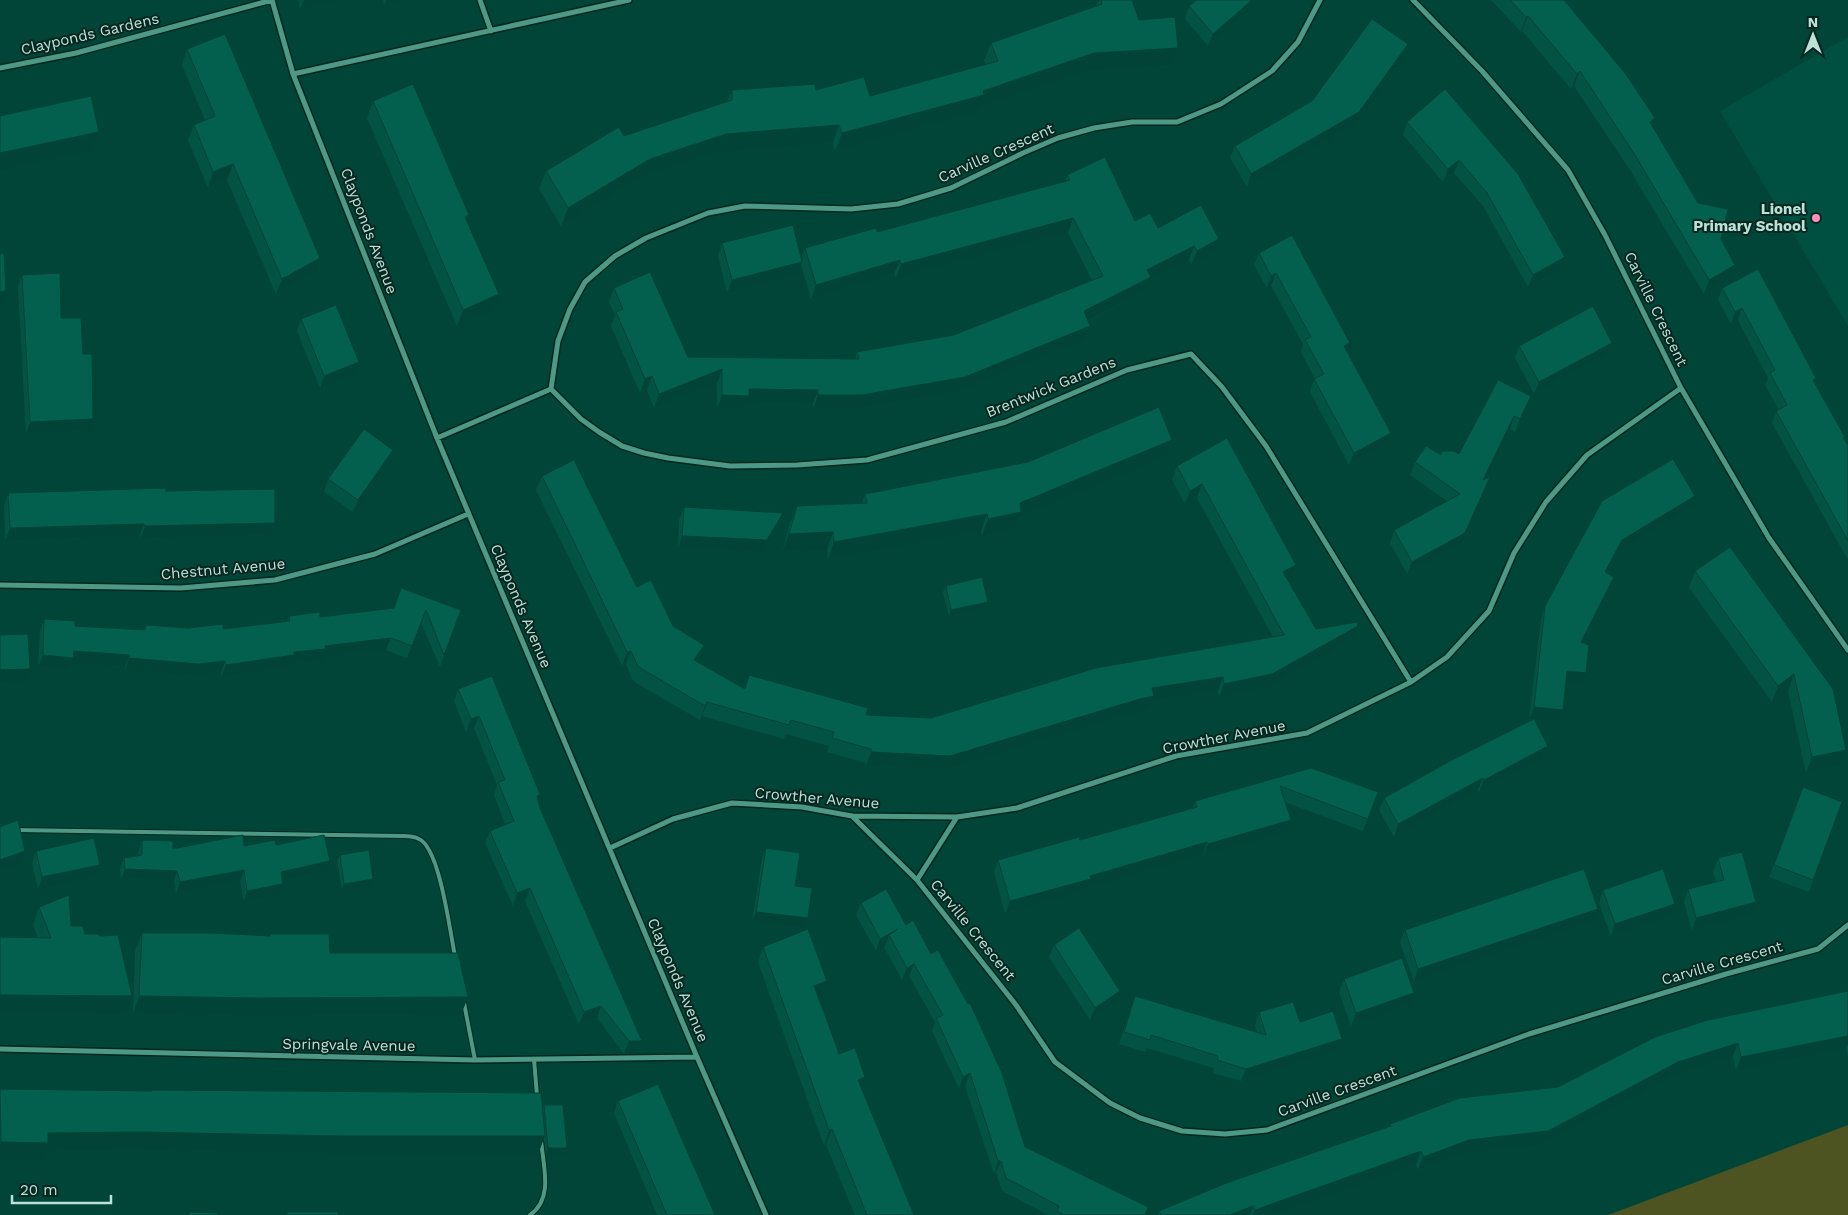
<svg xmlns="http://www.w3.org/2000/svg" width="1848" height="1215" viewBox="0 0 1848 1215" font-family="'Work Sans',sans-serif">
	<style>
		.built { fill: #005041 }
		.green { fill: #4d5321 }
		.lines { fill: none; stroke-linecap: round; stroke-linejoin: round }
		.lane-casing { stroke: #00281f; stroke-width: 6 }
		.street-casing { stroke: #00281f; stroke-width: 8 }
		.lane { stroke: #4d9985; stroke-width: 4 }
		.street { stroke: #4d9985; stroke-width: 5 }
		.wall { fill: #035344 }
		.shaded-wall { fill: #024337 }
		.building { fill: #03604f; stroke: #024337 }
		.poi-dot { fill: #fe8ebd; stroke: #062720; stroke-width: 2 }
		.labels { text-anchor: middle; stroke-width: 4; stroke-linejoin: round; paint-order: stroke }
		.street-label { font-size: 15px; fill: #bde1d6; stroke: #062720 }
		.poi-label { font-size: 15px; font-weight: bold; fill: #bde1d6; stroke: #062720; text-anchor: end }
	</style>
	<rect width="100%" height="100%" fill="#014538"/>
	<path class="built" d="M 1848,37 L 1848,326 L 1720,111 Z"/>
	<path class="green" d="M 1848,1125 L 1848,1215 L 1608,1215 Z"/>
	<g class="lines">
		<defs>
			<path id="lane" d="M 15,830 L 404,836 C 409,836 415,837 419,839 C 440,848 450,933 455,956
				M 464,1003 L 475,1060
				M 534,1059 L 537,1096
				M 530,1215 C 554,1199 543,1165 541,1140"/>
			<path id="street" d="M 272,0 L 293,74 L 437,438 L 697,1057 L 766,1215
				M 480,0 L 491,31
				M 1413,0 L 1482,71 L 1568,170 L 1605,235 L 1681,388 L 1769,538 L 1848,650
				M 0,68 L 76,53 L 272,0
				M 293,74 L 629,0
				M 551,389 L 581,419 L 599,432 L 622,446 L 644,453 L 668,458 L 730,466 L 797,465 L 867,460 L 1006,422 L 1127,370 L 1191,354 L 1222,387 L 1266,446 L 1411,682
				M 551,389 L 558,341 L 570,309 L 585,282 L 615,256 L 646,238 L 708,213 L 745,206 L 851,209 L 898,204 L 951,188 L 1023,153 L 1058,138 L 1094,128 L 1132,122 L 1177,122 L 1221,104 L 1272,71 L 1298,42 L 1320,0
				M 437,438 L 551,389
				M 0,585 L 181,588 L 275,580 L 375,554 L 468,514
				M 852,816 L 917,880 L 1016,1005 L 1055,1062 L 1110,1103 L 1140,1118 L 1182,1131 L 1225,1134 L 1267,1130 L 1529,1034 L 1726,974 L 1818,949 L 1848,925
				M 610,848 L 673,819 L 732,803 L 802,807 L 852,816 L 957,817 L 1017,808 L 1176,756 L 1307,733 L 1411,682 L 1447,657 L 1489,611 L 1514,553 L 1546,502 L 1587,455 L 1681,388
				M 917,880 L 957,817
				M 0,1049 L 475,1060 L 697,1057"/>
		</defs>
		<use href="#lane" class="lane-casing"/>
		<use href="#street" class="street-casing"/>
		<use href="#lane" class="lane"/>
		<use href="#street" class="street"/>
	</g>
	<path class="wall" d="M 298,0 L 344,0 L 300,10 Z
		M 383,0 L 407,0 L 384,5 Z
		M 1099,0 L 1132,0 L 1139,20 L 1178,48 L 1172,66 L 1087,71 L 979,109 L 977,113 L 835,151 L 833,143 L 720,152 L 643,177 L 561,226 L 539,189 L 546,171 L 624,136 L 727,102 L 732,90 L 816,90 L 870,96 L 986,65 L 984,61 L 991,43 L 1096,6 Z
		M 1197,0 L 1257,0 L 1254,7 L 1208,46 L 1185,19 L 1189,6 Z
		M 1491,0 L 1564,0 L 1652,126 L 1721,239 L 1735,265 L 1729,279 L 1704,294 L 1630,170 L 1574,86 L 1571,89 L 1522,31 L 1521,32 Z
		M 1408,44 L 1404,57 L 1354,125 L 1247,187 L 1230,158 L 1235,146 L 1312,101 Z
		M 187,49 L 314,274 L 276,294 L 227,180 L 208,188 L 188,140 L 194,125 L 205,120 L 182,65 Z
		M 1445,89 L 1565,257 L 1561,269 L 1528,287 L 1483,206 L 1454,173 L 1443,182 L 1403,135 L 1407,122 Z
		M 373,101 L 467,222 L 493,311 L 457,326 L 367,118 Z
		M 1067,175 L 1135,221 L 1158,228 L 1214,253 L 1191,265 L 1189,260 L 1150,280 L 1146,291 L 1088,321 L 1090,326 L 1085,340 L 960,391 L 857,409 L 813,409 L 813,404 L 746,403 L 743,410 L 717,409 L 717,384 L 654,408 L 647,390 L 640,393 L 611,326 L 615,315 L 609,302 L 614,288 L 688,357 L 855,359 L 857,352 L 954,335 L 1092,280 L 1068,233 L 896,278 L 894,274 L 811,299 L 801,265 L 798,275 L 727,293 L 718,256 L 722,243 L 801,258 L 805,248 L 877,232 L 1065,182 Z
		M 1259,253 L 1347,352 L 1391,433 L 1386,446 L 1349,465 L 1310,392 L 1314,379 L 1315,379 L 1301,352 L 1303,344 L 1271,286 L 1267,288 L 1254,265 Z
		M 22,275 L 61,318 L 88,431 L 26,434 L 18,287 Z
		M 1722,288 L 1815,382 L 1845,437 L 1844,439 L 1848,445 L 1848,559 L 1845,555 L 1772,423 L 1776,411 L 1779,410 L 1765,385 L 1768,378 L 1738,320 L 1731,324 L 1718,300 Z
		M 301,319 L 355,375 L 320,388 L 297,331 Z
		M 1612,343 L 1608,355 L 1534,394 L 1515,358 L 1519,346 Z
		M 1526,409 L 1515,432 L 1510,429 L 1485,480 L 1486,490 L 1461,545 L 1407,574 L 1390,543 L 1394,530 L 1447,501 L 1410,475 L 1415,462 L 1441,455 L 1459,454 Z
		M 1227,438 L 1291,579 L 1287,581 L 1316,629 L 1353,639 L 1267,688 L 1219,698 L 1218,691 L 1152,701 L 1148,710 L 1135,713 L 945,770 L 866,766 L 866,763 L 827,752 L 829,746 L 786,734 L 784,739 L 702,716 L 700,720 L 636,683 L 632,679 L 626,664 L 622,666 L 536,490 L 542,476 L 637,587 L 673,626 L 704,645 L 697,662 L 744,689 L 749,675 L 866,715 L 931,718 L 1273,637 L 1197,498 L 1185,504 L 1172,480 L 1177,466 Z
		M 1172,440 L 1166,457 L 1019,518 L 1015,529 L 982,536 L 981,531 L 828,560 L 827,550 L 782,552 L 790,523 L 797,506 L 862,503 L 865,494 Z
		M 393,450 L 388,462 L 353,512 L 324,492 L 328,479 Z
		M 166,491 L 271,535 L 140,539 L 140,536 L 5,541 L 4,506 L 8,493 Z
		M 1602,501 L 1691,508 L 1617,552 L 1606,573 L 1614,577 L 1610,590 L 1582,642 L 1582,685 L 1566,684 L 1563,710 L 1558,723 L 1535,720 L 1548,746 L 1543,758 L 1479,792 L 1478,790 L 1394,837 L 1379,810 L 1384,798 L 1531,720 L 1529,719 L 1541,619 L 1545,606 Z
		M 684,507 L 783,513 L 779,525 L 762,552 L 678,548 L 679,520 Z
		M 1730,547 L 1846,750 L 1840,766 L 1806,773 L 1788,691 L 1772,702 L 1689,588 L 1695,571 Z
		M 946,586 L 985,608 L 949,617 L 943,592 Z
		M 394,608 L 461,610 L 440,667 L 421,622 L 407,658 L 386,650 L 323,658 L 321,661 L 291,664 L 290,667 L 221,677 L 221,673 L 193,676 L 125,670 L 125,667 L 71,664 L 69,670 L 38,667 L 40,631 L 44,619 L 75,626 L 144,630 L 146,625 L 188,628 L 223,629 L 287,621 L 289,616 L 320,617 Z
		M 492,676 L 540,808 L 642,1041 L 638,1053 L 624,1054 L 597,1018 L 579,1025 L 525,901 L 513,906 L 485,843 L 490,831 L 505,824 L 494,795 L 497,785 L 474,728 L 466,732 L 454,701 L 458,689 Z
		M 1311,768 L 1378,792 L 1363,831 L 1285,802 L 1286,833 L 1203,856 L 1203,855 L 1087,888 L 1086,891 L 1005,914 L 994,872 L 998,860 L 1080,840 L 1193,808 L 1195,801 Z
		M 1803,787 L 1842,802 L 1809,892 L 1769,877 Z
		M 142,840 L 173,849 L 276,845 L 326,872 L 283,882 L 279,895 L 244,902 L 240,881 L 176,893 L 174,881 L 121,879 L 120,869 L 124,858 L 138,855 L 139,851 Z
		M 766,848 L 795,886 L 808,918 L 804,928 L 752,922 L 762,858 Z
		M 36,851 L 100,865 L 96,877 L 38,890 L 32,863 Z
		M 340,855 L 373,879 L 371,885 L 342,890 L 337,861 Z
		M 1718,858 L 1751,915 L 1692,931 L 1684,902 L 1688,889 L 1716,882 L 1713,871 Z
		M 886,889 L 1025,1147 L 1145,1215 L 1048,1215 L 1002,1191 L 996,1173 L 994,1174 L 965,1086 L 959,1089 L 932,1031 L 935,1022 L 909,976 L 902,980 L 884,947 L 885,946 L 876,951 L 856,915 L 861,903 Z
		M 1603,890 L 1670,916 L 1611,937 L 1599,903 Z
		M 39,907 L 85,934 L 125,1014 L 38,938 L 33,925 Z
		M 1593,921 L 1414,982 L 1400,942 L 1405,930 Z
		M 142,933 L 330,953 L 461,1015 L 249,1016 L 133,1014 L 135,951 Z
		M 1054,945 L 1116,1004 L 1090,1020 L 1049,957 Z
		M 763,947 L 827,981 L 821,997 L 819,998 L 839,1054 L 861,1088 L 914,1215 L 855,1215 L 826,1145 L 824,1146 L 758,962 Z
		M 1344,979 L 1409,1005 L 1351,1026 L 1339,992 Z
		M 1848,991 L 1848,1056 L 1846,1049 L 1736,1071 L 1733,1056 L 1673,1076 L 1543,1145 L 1464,1154 L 1418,1170 L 1416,1165 L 1274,1215 L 1158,1215 L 1159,1211 L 1389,1127 L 1390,1124 L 1558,1087 Z
		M 1135,996 L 1257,1032 L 1255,1025 L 1259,1012 L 1300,1022 L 1337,1051 L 1241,1081 L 1213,1073 L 1214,1068 L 1147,1048 L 1145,1052 L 1119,1044 Z
		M 0,1089 L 543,1110 L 544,1105 L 567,1148 L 565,1155 L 546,1155 L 544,1138 L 538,1154 L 335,1154 L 131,1150 L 46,1151 L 42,1162 L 0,1160 Z
		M 618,1101 L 715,1215 L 657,1215 L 614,1113 Z"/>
	<path class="shaded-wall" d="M 304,0 L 344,0 L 300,10 Z
		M 386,0 L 407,0 L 384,5 Z
		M 1252,0 L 1257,0 L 1254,7 L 1208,46 L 1213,34 Z
		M 1528,16 L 1522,31 L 1521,32 L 1526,17 Z
		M 1408,44 L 1404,57 L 1354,125 L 1247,187 L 1251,174 Z
		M 1178,48 L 1172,66 L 1087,71 L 979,109 L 977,113 L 835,151 L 842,133 L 983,91 L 1094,53 Z
		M 1580,71 L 1574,86 L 1571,89 L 1577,74 Z
		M 1655,118 L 1650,133 L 1650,122 Z
		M 839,125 L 833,143 L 720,152 L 643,177 L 561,226 L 568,208 L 650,159 L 726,134 Z
		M 99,132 L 92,150 L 0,170 L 0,153 Z
		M 1459,160 L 1454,173 L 1443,182 L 1448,169 Z
		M 233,164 L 227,180 L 208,188 L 213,172 Z
		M 469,215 L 463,232 L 465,217 Z
		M 1073,218 L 1068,233 L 896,278 L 901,264 Z
		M 1219,239 L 1214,253 L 1191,265 L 1197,251 Z
		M 1194,246 L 1189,260 L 1150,280 L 1146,291 L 1079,325 L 1084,311 L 1147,270 Z
		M 1565,257 L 1561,269 L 1528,287 L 1533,275 Z
		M 320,258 L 314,274 L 276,294 L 282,279 Z
		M 900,260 L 894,274 L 811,299 L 816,285 Z
		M 802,262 L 798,275 L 727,293 L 732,280 Z
		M 1735,265 L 1729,279 L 1704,294 L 1709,280 Z
		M 1276,273 L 1271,286 L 1267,288 L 1271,276 Z
		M 6,291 L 2,304 L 0,304 L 0,292 Z
		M 499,294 L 493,311 L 457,326 L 463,310 Z
		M 1742,308 L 1738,320 L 1731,324 L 1735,312 Z
		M 1090,326 L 1085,340 L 960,391 L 857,409 L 813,409 L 818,395 Z
		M 1350,343 L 1346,355 L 1344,346 Z
		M 1612,343 L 1608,355 L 1534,394 L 1539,382 Z
		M 359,362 L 355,375 L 320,388 L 324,376 Z
		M 722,369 L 717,384 L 654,408 L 659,394 Z
		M 652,376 L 647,390 L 640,393 L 645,379 Z
		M 749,389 L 818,390 L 813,404 L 746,403 L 743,410 L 717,409 L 722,395 Z
		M 1531,396 L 1526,409 L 1515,432 L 1520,419 Z
		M 1514,416 L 1510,429 L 1479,493 L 1483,480 Z
		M 93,419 L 88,431 L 26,434 L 30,422 Z
		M 1391,433 L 1386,446 L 1349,465 L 1354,453 Z
		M 1172,440 L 1166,457 L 1019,518 L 1015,529 L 982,536 L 988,519 L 1020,503 Z
		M 393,450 L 388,462 L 353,512 L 358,500 Z
		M 1490,477 L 1486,490 L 1461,545 L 1407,574 L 1412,562 Z
		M 1202,484 L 1197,498 L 1185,504 L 1190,491 Z
		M 1695,496 L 1691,508 L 1617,552 L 1600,585 L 1605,572 L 1622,540 Z
		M 783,513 L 779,525 L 762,552 L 678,548 L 682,536 Z
		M 987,514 L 981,531 L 828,560 L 834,542 Z
		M 275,523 L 271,535 L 140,539 L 145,526 Z
		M 144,524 L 140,536 L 5,541 L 10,528 Z
		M 833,532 L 827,550 L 782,552 L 789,534 Z
		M 1296,565 L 1291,579 L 1277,586 L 1283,572 Z
		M 1614,577 L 1610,590 L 1576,654 L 1581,642 Z
		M 988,602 L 985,608 L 949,617 L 951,610 Z
		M 1358,626 L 1353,639 L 1267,688 L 1219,698 L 1224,684 Z
		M 391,638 L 386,650 L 323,658 L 321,661 L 291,664 L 290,667 L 221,677 L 226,665 L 325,646 Z
		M 704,645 L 698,658 L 689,674 L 694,660 Z
		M 74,651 L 130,655 L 125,667 L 71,664 L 69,670 L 38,667 L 43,655 Z
		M 631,651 L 626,664 L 622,666 L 627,652 Z
		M 129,658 L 225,661 L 221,673 L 193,676 L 125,670 Z
		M 30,669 L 25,681 L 0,682 L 0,670 Z
		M 1567,671 L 1586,673 L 1582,685 L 1563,684 Z
		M 1794,674 L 1788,691 L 1772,702 L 1778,686 Z
		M 1223,677 L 1218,691 L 1152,701 L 1148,710 L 1135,713 L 945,770 L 866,766 L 871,752 L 1152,688 Z
		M 707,702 L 702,716 L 700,720 L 705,706 Z
		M 1534,707 L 1563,710 L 1558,723 L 1529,719 Z
		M 479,716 L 474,728 L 466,732 L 471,719 Z
		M 1548,746 L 1543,758 L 1479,792 L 1484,780 Z
		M 1846,750 L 1840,766 L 1806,773 L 1812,757 Z
		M 1483,778 L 1478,790 L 1394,837 L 1398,824 Z
		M 1291,820 L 1286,833 L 1203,856 L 1208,844 Z
		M 1207,842 L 1203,855 L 1087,888 L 1086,891 L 1005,914 L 1010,901 L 1090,876 Z
		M 25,851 L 20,863 L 0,871 L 0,860 Z
		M 330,861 L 326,872 L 277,883 L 281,872 Z
		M 100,865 L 96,877 L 38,890 L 42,877 Z
		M 125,869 L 177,871 L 174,881 L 121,879 Z
		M 244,870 L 240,881 L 176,893 L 180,882 Z
		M 373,879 L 371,885 L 342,890 L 344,884 Z
		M 283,884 L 279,895 L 244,902 L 247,891 Z
		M 530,888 L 525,901 L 513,906 L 517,893 Z
		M 1756,902 L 1751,915 L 1692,931 L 1696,918 Z
		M 1675,904 L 1670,916 L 1611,937 L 1615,924 Z
		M 1598,909 L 1593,921 L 1414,982 L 1418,969 Z
		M 756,912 L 808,918 L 804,928 L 752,922 Z
		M 898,929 L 889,935 L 885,946 L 876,951 L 880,939 Z
		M 914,964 L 909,976 L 902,980 L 907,968 Z
		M 827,981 L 821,997 L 809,1002 L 814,986 Z
		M 1120,991 L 1116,1004 L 1090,1020 L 1095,1008 Z
		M 1414,993 L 1409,1005 L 1351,1026 L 1356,1013 Z
		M 0,995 L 132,996 L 125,1014 L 0,1013 Z
		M 139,996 L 468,997 L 461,1015 L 249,1016 L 133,1014 Z
		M 601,1006 L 597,1018 L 579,1025 L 584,1012 Z
		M 1848,1036 L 1848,1044 L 1846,1049 L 1736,1071 L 1741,1057 Z
		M 1342,1039 L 1337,1051 L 1241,1081 L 1246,1069 Z
		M 629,1041 L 642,1041 L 638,1053 L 624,1054 Z
		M 1738,1043 L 1733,1056 L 1673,1076 L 1543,1145 L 1464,1154 L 1418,1170 L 1423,1157 L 1678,1062 Z
		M 970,1073 L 965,1086 L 959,1089 L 963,1077 Z
		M 865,1077 L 860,1092 L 858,1080 Z
		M 832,1129 L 826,1145 L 824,1146 L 829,1130 Z
		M 138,1132 L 545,1136 L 538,1154 L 335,1154 L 131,1150 L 46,1151 L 42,1162 L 0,1160 L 0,1144 L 1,1142 L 48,1133 Z
		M 548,1148 L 567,1148 L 565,1155 L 546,1155 Z
		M 1421,1151 L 1416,1165 L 1274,1215 L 1253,1215 L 1255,1210 Z
		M 998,1161 L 1001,1161 L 996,1173 L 994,1174 Z
		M 1253,1206 L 1250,1215 L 1230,1215 Z"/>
	<path class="building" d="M 1101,0 L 1132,0 L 1139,20 L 1175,17 L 1178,48 L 1094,53 L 983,91 L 984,95 L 842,133 L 839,125 L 726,134 L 650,159 L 568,208 L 546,171 L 619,127 L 624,136 L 732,100 L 732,90 L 815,84 L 816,90 L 864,77 L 870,96 L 998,61 L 991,43 L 1102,4 Z
		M 1197,0 L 1252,0 L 1213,34 L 1189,6 Z
		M 1510,0 L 1564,0 L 1625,73 L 1655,118 L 1650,122 L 1698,203 L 1728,209 L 1721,239 L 1735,265 L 1709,280 L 1635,155 L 1580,71 L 1577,74 L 1528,16 L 1526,17 Z
		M 1372,19 L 1408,44 L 1359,112 L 1251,174 L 1235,146 L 1312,101 Z
		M 225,34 L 320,258 L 282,279 L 233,164 L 213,172 L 194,125 L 215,116 L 187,49 Z
		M 413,84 L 469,215 L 465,217 L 499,294 L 463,310 L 373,101 Z
		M 1445,89 L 1518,174 L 1565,257 L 1533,275 L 1487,193 L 1459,160 L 1448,169 L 1407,122 Z
		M 91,96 L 99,132 L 0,153 L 0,116 Z
		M 1105,157 L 1135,221 L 1150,213 L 1158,228 L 1201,205 L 1219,239 L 1197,251 L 1194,246 L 1147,270 L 1151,277 L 1084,311 L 1090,326 L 965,377 L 862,395 L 818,395 L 818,390 L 749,389 L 749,396 L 722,395 L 722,369 L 659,394 L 652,376 L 645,379 L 616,312 L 623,309 L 614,288 L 650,272 L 688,357 L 859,359 L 857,352 L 954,335 L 1103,276 L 1073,218 L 901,264 L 900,260 L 816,285 L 805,248 L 876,228 L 877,232 L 1070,180 L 1067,175 Z
		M 793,225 L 802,262 L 732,280 L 722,243 Z
		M 1292,235 L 1350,343 L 1344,346 L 1391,433 L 1354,453 L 1314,379 L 1324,374 L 1305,340 L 1311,337 L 1276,273 L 1271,276 L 1259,253 Z
		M 4,253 L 6,291 L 0,292 L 0,254 Z
		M 1758,269 L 1816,378 L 1813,380 L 1845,437 L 1843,438 L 1848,445 L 1848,541 L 1776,411 L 1787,405 L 1770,373 L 1775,370 L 1742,308 L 1735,312 L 1722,288 Z
		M 60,273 L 61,318 L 81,318 L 83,354 L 92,354 L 93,419 L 30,422 L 22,275 Z
		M 336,305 L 359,362 L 324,376 L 301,319 Z
		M 1593,306 L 1612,343 L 1539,382 L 1519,346 Z
		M 1498,380 L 1531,396 L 1520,419 L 1514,416 L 1483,480 L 1490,477 L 1465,533 L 1412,562 L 1394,530 L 1460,494 L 1415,462 L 1426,446 L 1441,455 L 1442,451 L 1453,451 L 1459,454 Z
		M 1159,407 L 1172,440 L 1020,503 L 1021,512 L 988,519 L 987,514 L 834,542 L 833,532 L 789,534 L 797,506 L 867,503 L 865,494 L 1028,462 Z
		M 364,429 L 393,450 L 358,500 L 328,479 Z
		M 1227,438 L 1296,565 L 1283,572 L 1316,629 L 1357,622 L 1358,626 L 1272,674 L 1224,684 L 1223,677 L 1152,688 L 1154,696 L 1140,699 L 950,756 L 871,752 L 871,749 L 832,738 L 834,732 L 791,720 L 789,725 L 707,702 L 705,706 L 642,669 L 637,665 L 631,651 L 627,652 L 542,476 L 574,460 L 637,587 L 651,580 L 673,626 L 704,645 L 694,660 L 745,689 L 749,675 L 868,708 L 866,715 L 931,718 L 1096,668 L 1284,635 L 1202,484 L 1190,491 L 1177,466 Z
		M 1673,459 L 1695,496 L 1622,540 L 1605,572 L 1614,577 L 1581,642 L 1589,645 L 1586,673 L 1567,671 L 1563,710 L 1534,707 L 1545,606 L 1602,501 Z
		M 166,488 L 166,491 L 275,489 L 275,523 L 145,526 L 144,524 L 10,528 L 8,493 Z
		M 684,507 L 783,513 L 767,540 L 682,536 Z
		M 1730,547 L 1833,689 L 1846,750 L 1812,757 L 1794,674 L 1778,686 L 1695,571 Z
		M 982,577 L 988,602 L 951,610 L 946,586 Z
		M 401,588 L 461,610 L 444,655 L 426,610 L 412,646 L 391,638 L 325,646 L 326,649 L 294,652 L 294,655 L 226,665 L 225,661 L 198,664 L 129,658 L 130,655 L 74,651 L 73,658 L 43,655 L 44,619 L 75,621 L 75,626 L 145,630 L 146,625 L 188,628 L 223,624 L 223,629 L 290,621 L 289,616 L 320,612 L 320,617 L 394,608 Z
		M 28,634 L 30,669 L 0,670 L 0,635 Z
		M 492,676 L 540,794 L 537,796 L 540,808 L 642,1041 L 629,1041 L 601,1006 L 584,1012 L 530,888 L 517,893 L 490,831 L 514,821 L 498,782 L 505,780 L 479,716 L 471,719 L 458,689 Z
		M 1534,719 L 1548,746 L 1484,780 L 1483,778 L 1398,824 L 1384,798 L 1448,762 Z
		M 1311,768 L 1378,792 L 1368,819 L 1280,786 L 1291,820 L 1208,844 L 1207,842 L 1090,876 L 1091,879 L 1010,901 L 998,860 L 1079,837 L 1080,840 L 1197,807 L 1195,801 Z
		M 1803,787 L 1842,802 L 1813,880 L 1774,865 Z
		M 18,820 L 25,851 L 0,860 L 0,827 Z
		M 243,835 L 244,846 L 275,840 L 276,845 L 324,835 L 330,861 L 281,872 L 283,884 L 247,891 L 244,870 L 180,882 L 177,871 L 125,869 L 124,858 L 142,855 L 142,840 L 173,841 L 173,849 Z
		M 94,838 L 100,865 L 42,877 L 36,851 Z
		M 766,848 L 800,853 L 795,886 L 812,888 L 808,918 L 756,912 Z
		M 369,850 L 373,879 L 344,884 L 340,855 Z
		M 1742,852 L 1756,902 L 1696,918 L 1688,889 L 1724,880 L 1718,858 Z
		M 1584,869 L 1598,909 L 1418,969 L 1405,930 Z
		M 1663,869 L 1675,904 L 1615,924 L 1603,890 Z
		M 886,889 L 906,925 L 913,920 L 931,954 L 938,950 L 968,1004 L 970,1003 L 1002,1073 L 1025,1147 L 1148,1207 L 1145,1215 L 1064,1215 L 1057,1211 L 1059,1206 L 1006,1178 L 1001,1161 L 998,1161 L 970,1073 L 963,1077 L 936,1018 L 943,1015 L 914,964 L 907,968 L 889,935 L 898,929 L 880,939 L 861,903 Z
		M 69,895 L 71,926 L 83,926 L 85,934 L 98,934 L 100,936 L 118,935 L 132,996 L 0,995 L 0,937 L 51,938 L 39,907 Z
		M 1079,928 L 1120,991 L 1095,1008 L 1054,945 Z
		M 808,929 L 827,981 L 814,986 L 828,1023 L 839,1054 L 855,1048 L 865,1077 L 858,1080 L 914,1215 L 867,1215 L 832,1129 L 829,1130 L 763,947 Z
		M 142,933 L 213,933 L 270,936 L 270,934 L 329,934 L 330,953 L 458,953 L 468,997 L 256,998 L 139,996 Z
		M 1402,958 L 1414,993 L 1356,1013 L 1344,979 Z
		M 1848,991 L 1848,1036 L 1741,1057 L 1738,1043 L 1678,1062 L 1548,1131 L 1469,1140 L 1423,1157 L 1421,1151 L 1255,1210 L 1253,1206 L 1230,1215 L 1161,1215 L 1159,1211 L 1229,1182 L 1391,1126 L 1390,1124 L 1460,1098 L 1558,1087 L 1655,1037 L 1708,1020 Z
		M 1135,996 L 1266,1035 L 1259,1012 L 1293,1002 L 1300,1022 L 1333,1011 L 1342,1039 L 1246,1069 L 1217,1060 L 1218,1056 L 1151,1035 L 1150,1040 L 1124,1032 Z
		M 658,1084 L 715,1215 L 667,1215 L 618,1101 Z
		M 0,1089 L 152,1091 L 152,1090 L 541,1093 L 545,1136 L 341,1136 L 138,1132 L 48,1133 L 48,1143 L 1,1142 Z
		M 544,1105 L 563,1105 L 567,1148 L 548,1148 Z
		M 189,1212 L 218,1213 L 218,1215 L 189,1215 Z
		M 287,1212 L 338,1212 L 338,1215 L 287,1215 Z"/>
	<circle class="poi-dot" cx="1816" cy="218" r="5"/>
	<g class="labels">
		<g class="street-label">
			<text transform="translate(90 34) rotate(-13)" y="5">Clayponds Gardens</text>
			<text transform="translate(996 153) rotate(-24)" y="5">Carville Crescent</text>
			<text transform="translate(369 231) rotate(69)" y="5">Clayponds Avenue</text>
			<text transform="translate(1656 309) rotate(64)" y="5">Carville Crescent</text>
			<text transform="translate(1051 387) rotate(-22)" y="5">Brentwick Gardens</text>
			<text transform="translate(223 569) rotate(-5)" y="5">Chestnut Avenue</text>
			<text transform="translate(521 606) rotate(67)" y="5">Clayponds Avenue</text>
			<text transform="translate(1224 737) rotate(-11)" y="5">Crowther Avenue</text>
			<text transform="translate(817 798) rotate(5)" y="5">Crowther Avenue</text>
			<text transform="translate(973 930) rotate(51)" y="5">Carville Crescent</text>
			<text transform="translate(1722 963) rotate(-16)" y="5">Carville Crescent</text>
			<text transform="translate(678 980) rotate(67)" y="5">Clayponds Avenue</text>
			<text transform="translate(349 1045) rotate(1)" y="5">Springvale Avenue</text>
			<text transform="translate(1337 1091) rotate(-20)" y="5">Carville Crescent</text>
		</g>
		<g class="poi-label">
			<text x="1806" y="214">Lionel<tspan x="1806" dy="17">Primary School</tspan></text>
		</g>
	</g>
	<g transform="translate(1813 35)" stroke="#062720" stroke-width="4" paint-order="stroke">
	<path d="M0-4L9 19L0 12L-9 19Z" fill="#bde1d6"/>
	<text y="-8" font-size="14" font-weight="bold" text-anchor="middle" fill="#bde1d6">N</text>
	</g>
	<path d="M12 1195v8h99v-8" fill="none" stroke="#bde1d6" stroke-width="2.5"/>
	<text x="20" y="1195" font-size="15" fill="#bde1d6" stroke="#062720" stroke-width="4" paint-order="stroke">20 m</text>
</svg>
